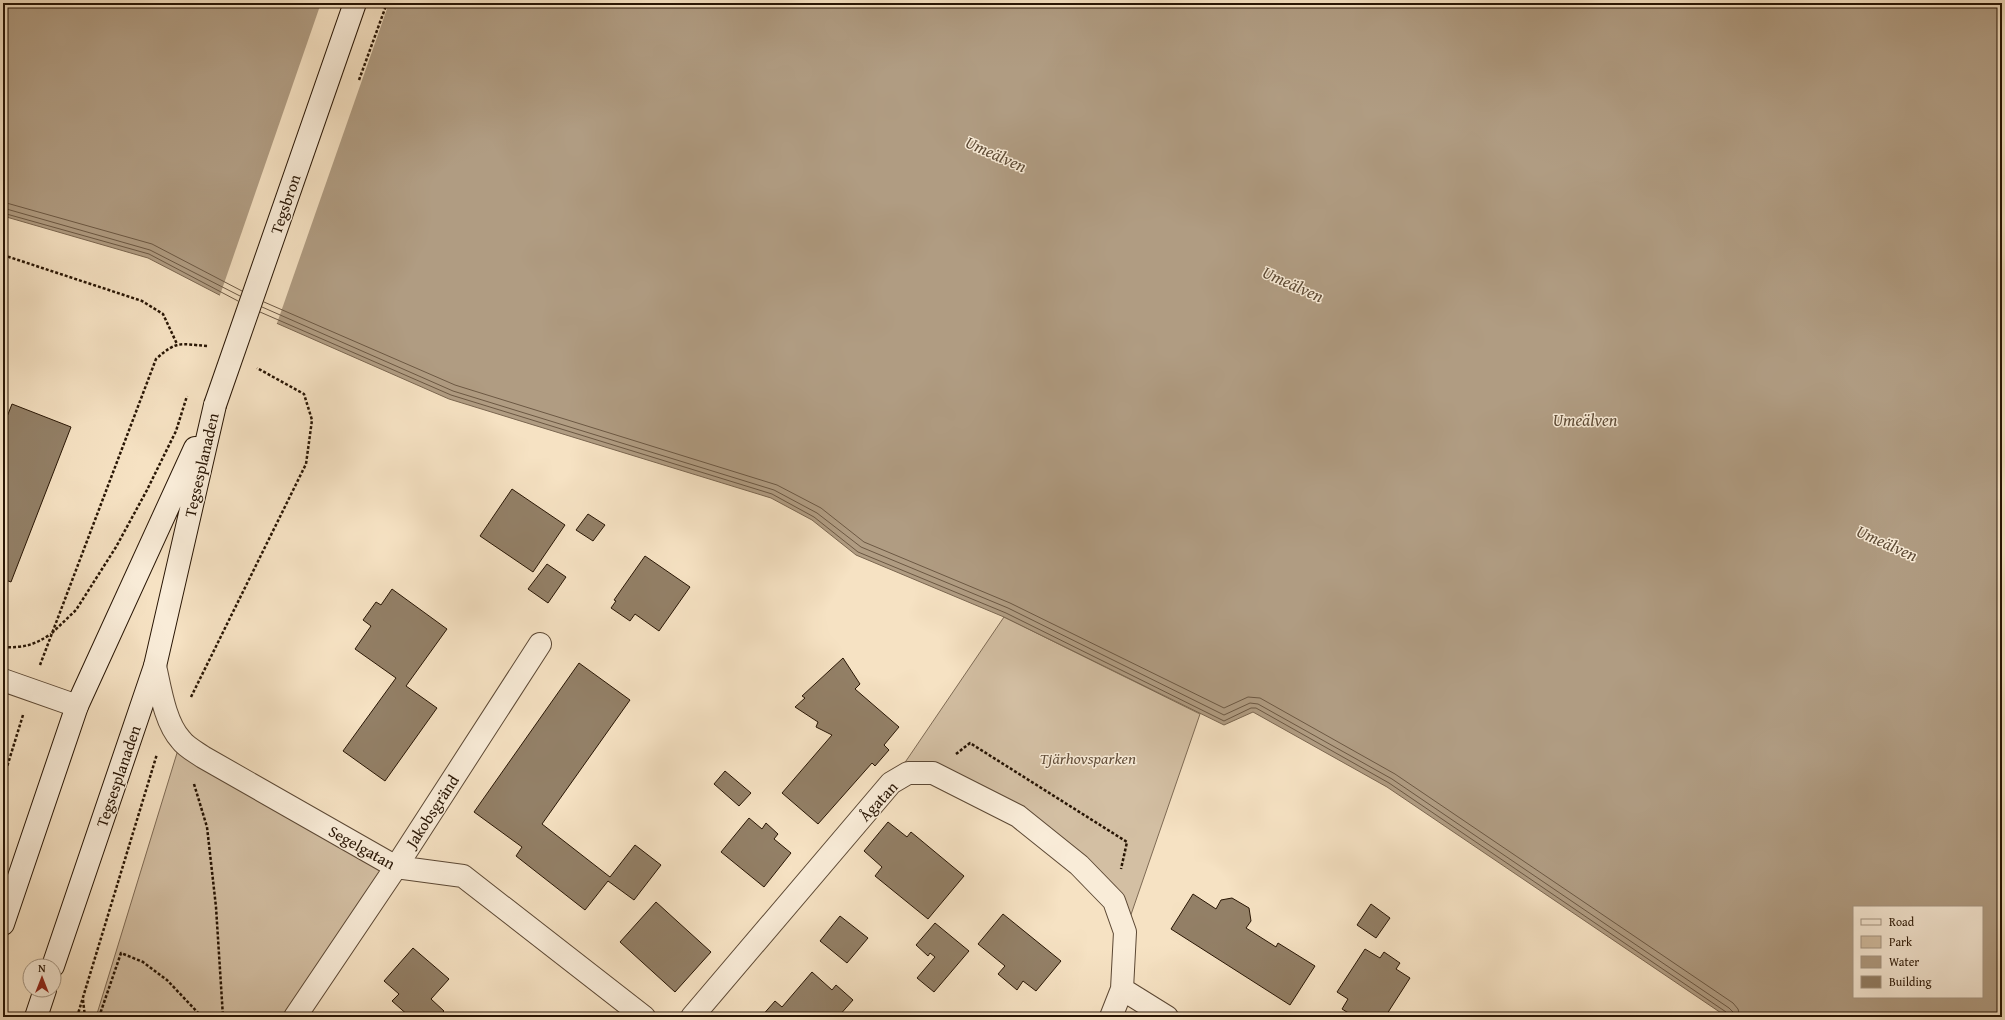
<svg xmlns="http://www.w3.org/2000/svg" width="2005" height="1020" viewBox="0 0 2005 1020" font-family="'Gentium Book Plus',serif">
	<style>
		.green { fill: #d3bfa3; stroke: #7e6a54 }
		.water { fill: #b09c82; stroke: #7a6650; fill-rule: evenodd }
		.pier { fill: #f6e2c3 }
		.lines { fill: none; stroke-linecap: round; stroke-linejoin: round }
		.shore { stroke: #6c5843; stroke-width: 1 }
		.building { fill: #938067; stroke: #281504 }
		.street-casing { stroke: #5c4834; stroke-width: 24 }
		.secondary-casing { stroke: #281504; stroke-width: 24 }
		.path { stroke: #281504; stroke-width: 2.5; stroke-dasharray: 3 2; stroke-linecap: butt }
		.street { stroke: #f9ecd8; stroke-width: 22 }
		.secondary { stroke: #f9ecd8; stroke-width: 22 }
		.secondary-bridge-casing { stroke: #281504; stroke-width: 24; stroke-linecap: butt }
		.path-bridge { stroke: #281504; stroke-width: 2.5; stroke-dasharray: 3 2; stroke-linecap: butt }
		.secondary-bridge { stroke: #f9ecd8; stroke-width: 22 }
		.labels { text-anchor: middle; stroke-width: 3; stroke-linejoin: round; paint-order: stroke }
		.street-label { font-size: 16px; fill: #281504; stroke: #f9ecd8 }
		.park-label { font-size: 16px; font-style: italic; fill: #64503c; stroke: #f9ecd8 }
		.water-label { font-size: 17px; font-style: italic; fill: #5e4b36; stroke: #f9ecd8 }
	</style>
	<rect width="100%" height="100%" fill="#f6e2c3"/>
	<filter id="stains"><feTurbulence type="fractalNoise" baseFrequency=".005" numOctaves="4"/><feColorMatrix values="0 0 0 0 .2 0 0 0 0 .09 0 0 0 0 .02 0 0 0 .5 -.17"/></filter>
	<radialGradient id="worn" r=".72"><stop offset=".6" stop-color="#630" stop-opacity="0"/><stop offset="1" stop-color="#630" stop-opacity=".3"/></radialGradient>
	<path class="green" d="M 1004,617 L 1200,714 L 1125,932 L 1079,865 L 933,773 L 891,783 Z
		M 181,740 L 396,867 L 295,1017 L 96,1017 Z"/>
	<path class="water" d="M 3,3 L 2002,3 L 2002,1017 L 1727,1017 L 1387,787 L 1253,712 L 1224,725 L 1004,617 L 856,555 L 812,520 L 771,498 L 449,399 L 258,315 L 148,258 L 3,216 ZM 1854,907 L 1982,907 L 1982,997 L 1854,997 Z"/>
	<path class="pier" d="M 321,3 L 389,3 L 276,326 L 219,298 Z"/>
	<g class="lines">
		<path class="shore" d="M 3,202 L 152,244 L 242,291
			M 3,208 L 150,250 L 240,296
			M 3,213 L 149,254 L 238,301
			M 264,302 L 455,385 L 777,485 L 821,508 L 864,542 L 1010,603 L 1224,708 L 1248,697 L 1260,698 L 1395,774 L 1733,1003 L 1738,1009 L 1740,1017
			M 262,307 L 453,391 L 774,490 L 817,513 L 861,547 L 1008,608 L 1224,715 L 1250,703 L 1258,704 L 1392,779 L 1729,1008 L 1733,1012 L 1734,1017
			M 260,312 L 451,395 L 772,494 L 814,517 L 858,552 L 1006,613 L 1224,721 L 1251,708 L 1256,708 L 1389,783 L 1726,1012 L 1729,1017"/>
	</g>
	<path class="building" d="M 12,404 L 71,427 L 11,582 L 3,579 L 3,427 Z
		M 512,489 L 565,525 L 533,572 L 480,536 Z
		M 588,514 L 605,525 L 593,541 L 576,530 Z
		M 645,556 L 690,587 L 659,631 L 635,614 L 630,621 L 611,608 L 616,601 L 614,600 Z
		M 547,564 L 566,577 L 548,603 L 528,589 Z
		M 392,589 L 447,629 L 406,686 L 437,708 L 385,781 L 343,751 L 396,678 L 355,649 L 371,626 L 363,620 L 376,602 L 381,605 Z
		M 843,658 L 860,684 L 855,689 L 899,727 L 884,745 L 889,750 L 875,766 L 872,763 L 818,824 L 782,793 L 832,735 L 816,727 L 818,722 L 795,707 L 805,698 L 802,696 Z
		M 579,663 L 630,700 L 542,824 L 610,877 L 635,845 L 661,865 L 634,900 L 608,881 L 585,910 L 516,856 L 522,847 L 474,812 Z
		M 725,771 L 751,793 L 739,806 L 714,784 Z
		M 749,818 L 762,829 L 766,823 L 778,834 L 774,839 L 791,853 L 764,887 L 721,852 Z
		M 888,822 L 907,837 L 911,832 L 964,876 L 928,919 L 875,876 L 882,867 L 864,851 Z
		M 1193,894 L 1216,909 L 1221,900 L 1232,898 L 1249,908 L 1251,921 L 1246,928 L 1276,947 L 1278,943 L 1315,966 L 1290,1005 L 1171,929 Z
		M 656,902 L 711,952 L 675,992 L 620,942 Z
		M 1371,904 L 1390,918 L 1376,938 L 1357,925 Z
		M 1003,914 L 1061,961 L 1036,991 L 1023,981 L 1017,990 L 998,974 L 1005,966 L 978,944 Z
		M 840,916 L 868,938 L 847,963 L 820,941 Z
		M 935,923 L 969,951 L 934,992 L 917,978 L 935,957 L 930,953 L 928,956 L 916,945 Z
		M 413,948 L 449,979 L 431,999 L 444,1011 L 438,1017 L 410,1017 L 392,1001 L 399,994 L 384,981 Z
		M 1365,949 L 1380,958 L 1384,952 L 1400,963 L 1396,969 L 1410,978 L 1385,1017 L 1376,1017 L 1370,1013 L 1367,1017 L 1355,1017 L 1342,1009 L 1348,999 L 1337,992 Z
		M 812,972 L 832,990 L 836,985 L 853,1000 L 838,1017 L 761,1017 L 775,1001 L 782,1007 Z"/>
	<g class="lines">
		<defs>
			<path id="street" d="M 155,666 C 160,688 165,723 181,740 C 186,747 196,752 203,757 L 396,867 L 463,876 L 644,1017
				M 3,680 L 77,706
				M 1122,989 L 1167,1017
				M 295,1017 L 396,867 L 540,644
				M 692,1017 L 891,783 L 908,773 L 933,773 L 1018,816 L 1079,865 L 1114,901 L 1125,932 L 1122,989 L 1111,1017"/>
			<path id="secondary" d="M 3,924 L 77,706 L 195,448
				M 53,966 L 155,666 L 215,405
				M 36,1017 L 45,990"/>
		</defs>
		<use href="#street" class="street-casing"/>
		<use href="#secondary" class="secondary-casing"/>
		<path class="path" d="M 3,255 L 142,301 L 163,314 L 177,344
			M 3,647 C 24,648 34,645 51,634
			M 40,665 L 156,359 C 177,340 180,344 207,346
			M 191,697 L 306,464 L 312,420 L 304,394 L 257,368
			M 956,754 L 970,743 L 1127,842 L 1121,869
			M 3,780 L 23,715
			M 194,784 L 207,827 L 216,907 L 223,1017
			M 83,1000 L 85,1017
			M 77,1017 L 157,754
			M 99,1017 L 121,953 L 143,962 L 167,980 L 202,1017"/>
		<use href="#street" class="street"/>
		<use href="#secondary" class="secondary"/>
		<defs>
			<path id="secondary-bridge" d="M 215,405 L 355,3"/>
		</defs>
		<use href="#secondary-bridge" class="secondary-bridge-casing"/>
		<path class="path-bridge" d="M 359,80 L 387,3
			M 52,633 L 76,610 L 116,547 L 147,490 L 176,431 L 187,396"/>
		<use href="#secondary-bridge" class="secondary-bridge"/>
	</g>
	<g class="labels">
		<g class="street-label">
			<text transform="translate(285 204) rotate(-71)" y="6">Tegsbron</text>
			<text transform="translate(201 465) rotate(-77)" y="6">Tegsesplanaden</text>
			<text transform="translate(118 776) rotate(-71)" y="6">Tegsesplanaden</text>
			<text transform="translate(878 801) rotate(-47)" y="6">Ågatan</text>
			<text transform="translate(432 811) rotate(-57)" y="6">Jakobsgränd</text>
			<text transform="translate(362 847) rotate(29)" y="6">Segelgatan</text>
		</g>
		<g class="park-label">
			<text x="1088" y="764">Tjärhovsparken</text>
		</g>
		<g class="water-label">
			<text transform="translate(996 154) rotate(24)" y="6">Umeälven</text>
			<text transform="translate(1293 284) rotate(24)" y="6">Umeälven</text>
			<text x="1585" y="426">Umeälven</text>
			<text transform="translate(1887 543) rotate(24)" y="6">Umeälven</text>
		</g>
	</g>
	<rect width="2005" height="1020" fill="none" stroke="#f6e2c3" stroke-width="16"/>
	<rect x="4" y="4" width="1997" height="1012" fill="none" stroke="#281504" stroke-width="2"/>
	<rect x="8" y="8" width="1989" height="1004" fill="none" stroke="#281504"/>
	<rect x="1853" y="906" width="130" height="92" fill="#f9ecd8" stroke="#a59683"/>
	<rect x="1861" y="919" width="20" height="6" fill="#f9ecd8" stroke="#a59683"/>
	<text x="1889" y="926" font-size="12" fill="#281504">Road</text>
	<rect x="1861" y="936" width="20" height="12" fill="#d3bfa3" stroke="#a59683"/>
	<text x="1889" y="946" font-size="12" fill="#281504">Park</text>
	<rect x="1861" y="956" width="20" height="12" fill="#b09c82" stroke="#a59683"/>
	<text x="1889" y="966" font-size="12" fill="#281504">Water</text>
	<rect x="1861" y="976" width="20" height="12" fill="#938067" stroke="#a59683"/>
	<text x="1889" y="986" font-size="12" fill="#281504">Building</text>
	<g transform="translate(42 978)"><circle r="19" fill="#f9ecd8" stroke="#a59683"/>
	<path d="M0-3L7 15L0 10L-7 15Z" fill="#8f2418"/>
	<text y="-6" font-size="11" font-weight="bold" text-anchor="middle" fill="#281504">N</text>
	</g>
	<rect width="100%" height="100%" filter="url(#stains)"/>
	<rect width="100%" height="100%" fill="url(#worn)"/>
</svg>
